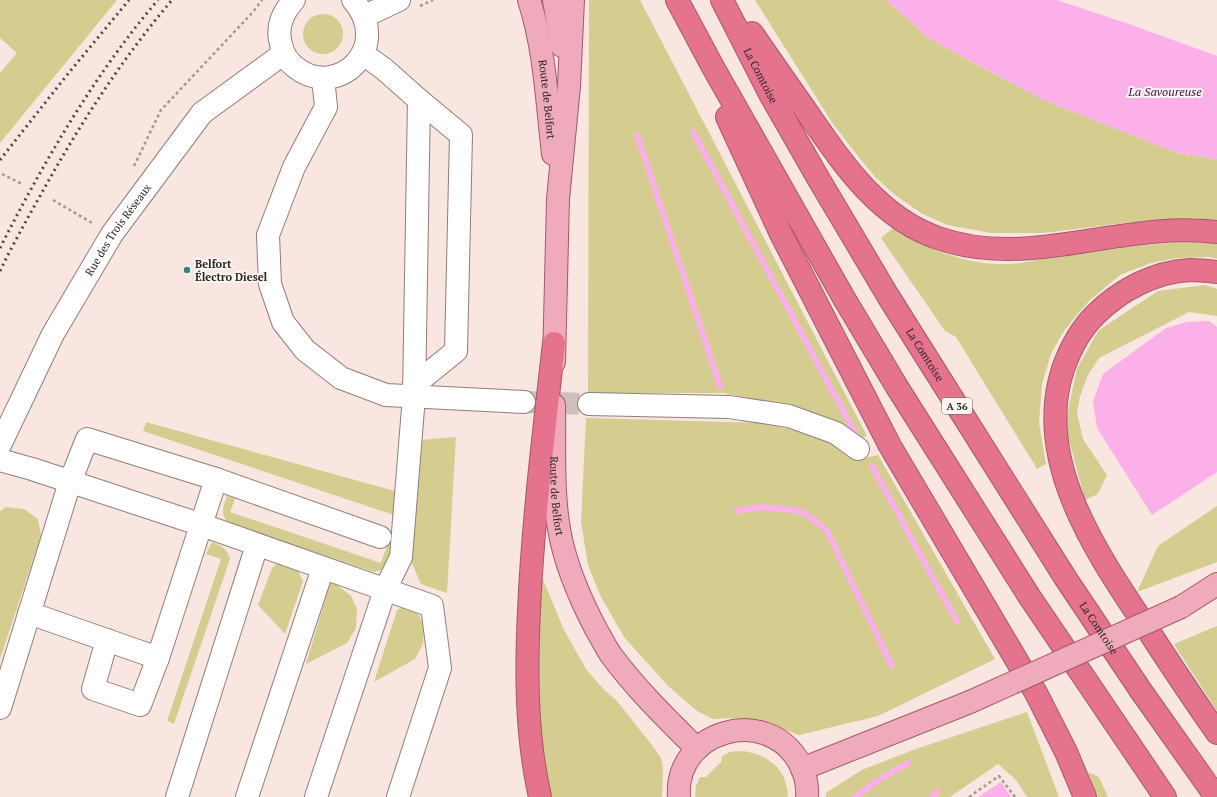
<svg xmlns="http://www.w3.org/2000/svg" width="1217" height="797" viewBox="0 0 1217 797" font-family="'PT Serif',serif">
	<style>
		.green { fill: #d4cd8f }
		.water { fill: #fbb0ea }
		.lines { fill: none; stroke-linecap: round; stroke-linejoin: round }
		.stream { stroke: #fbb0ea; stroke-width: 6 }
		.minor-tunnel { stroke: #d0bfba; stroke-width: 22; stroke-dasharray: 22 11; stroke-linecap: butt }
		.minor-casing { stroke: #8f7e79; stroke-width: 24 }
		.major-casing { stroke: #a45869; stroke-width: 24 }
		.highway-casing { stroke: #a45869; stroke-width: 24 }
		.path { stroke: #a59793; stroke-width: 2.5; stroke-dasharray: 3 3; stroke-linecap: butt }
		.minor { stroke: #fff; stroke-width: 22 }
		.major { stroke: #efabbb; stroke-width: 22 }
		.highway { stroke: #e5738e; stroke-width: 22 }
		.rail { stroke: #4e4542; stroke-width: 3; stroke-dasharray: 2 4; stroke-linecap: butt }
		.major-bridge-casing { stroke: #a45869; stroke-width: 24; stroke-linecap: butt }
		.major-bridge { stroke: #efabbb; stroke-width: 22 }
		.poi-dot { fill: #388183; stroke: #fef6f3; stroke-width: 1.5 }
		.labels { text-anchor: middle; stroke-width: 4; stroke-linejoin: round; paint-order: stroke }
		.shield { fill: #fef6f3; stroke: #6b6461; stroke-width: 1 }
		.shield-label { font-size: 10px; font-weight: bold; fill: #2c2523 }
		.street-label { font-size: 11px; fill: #2c2523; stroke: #fef6f3 }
		.poi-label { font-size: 11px; font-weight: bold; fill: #2c2523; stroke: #fef6f3; text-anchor: start }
		.water-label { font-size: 12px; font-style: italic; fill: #4a0841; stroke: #fef6f3 }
	</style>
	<rect width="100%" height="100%" fill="#f9e6e0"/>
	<path class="green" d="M 0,0 L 117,0 L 0,143 L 0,73 L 17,53 L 0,38 Z
		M 589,0 L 640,0 L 867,436 L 856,441 L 800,410 L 723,393 L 588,393 Z
		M 755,0 L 886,0 L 930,39 L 1043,100 L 1178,153 L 1217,159 L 1217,221 L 1196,218 L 1124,223 L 1044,233 L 991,233 L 947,225 L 921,213 L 895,195 L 875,177 L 853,150 L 833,124 Z
		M303 34a20 20 0 1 1 40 0a20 20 0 1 1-40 0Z
		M 893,228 C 926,248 961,263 999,264 C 1014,265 1030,261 1044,259 C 1102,253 1159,238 1217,244 L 1217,259 L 1210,257 L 1178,258 L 1151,263 L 1120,275 L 1090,300 L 1075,317 L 1062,334 L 1051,354 L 1042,384 L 1039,423 L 1046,464 L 1037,469 L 956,337 L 945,331 L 881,238 Z
		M 1205,285 L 1217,289 L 1217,316 L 1189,312 L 1099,358 L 1088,375 L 1080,396 L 1077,413 L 1083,439 L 1107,475 L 1098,494 L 1085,500 L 1065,425 L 1077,368 L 1099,330 L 1158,291 Z
		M 586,418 L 768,423 L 837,443 L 859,459 L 878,455 L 995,659 L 878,716 L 799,735 L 760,721 L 732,718 L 713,719 L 697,711 L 667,685 L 624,637 L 600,595 L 588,565 L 581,522 Z
		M 146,422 L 402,493 L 396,554 L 386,568 L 374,572 L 228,523 C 220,513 223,508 227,496 L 235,499 L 230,512 L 381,563 L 397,516 L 143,431 Z
		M 456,437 L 447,593 L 421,584 L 410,559 L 421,440 Z
		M 1217,506 L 1217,562 L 1137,592 L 1158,546 Z
		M 6,507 L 24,509 L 38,519 L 41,536 L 0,659 L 0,511 Z
		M 212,542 C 222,546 227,549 230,559 L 174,724 L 167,721 L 221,559 L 206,554 Z
		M 278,563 L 297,569 L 303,581 L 285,634 L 258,605 L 272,568 Z
		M 537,565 L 564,630 L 586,669 L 605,691 L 616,700 L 652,745 L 661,758 L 663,769 L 662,797 L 549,797 L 536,729 Z
		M 331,580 L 351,596 L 357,609 L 356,628 L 347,643 L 306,664 Z
		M 404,606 L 419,615 L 424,628 L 423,644 L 415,659 L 374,682 L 397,610 Z
		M 1217,626 L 1217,711 L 1174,644 Z
		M 1027,712 L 1059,797 L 1027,797 L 1016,780 L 998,764 L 950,797 L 825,797 L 827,792 L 862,770 L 913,750 Z
		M 743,751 C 769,755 787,769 788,797 L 695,797 L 696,786 L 700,777 L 706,777 L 721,762 L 722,756 L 730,752 Z
		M 1088,772 L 1099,777 L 1108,797 L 1098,797 Z"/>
	<path class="water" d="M 886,0 L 1057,0 L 1129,24 L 1217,56 L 1217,159 L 1178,153 L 1043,100 L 930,39 Z
		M 1209,321 L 1217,327 L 1217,472 L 1152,515 L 1097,428 L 1093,401 L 1103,374 L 1166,328 L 1187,322 Z
		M 1001,782 L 1011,797 L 978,797 Z"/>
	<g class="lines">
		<path class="stream" d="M 693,132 L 855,433
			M 637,135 L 720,386
			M 872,466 L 957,622
			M 736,511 L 761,507 L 800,511 L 814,520 L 827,531 L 892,666
			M 855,797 L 877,781 L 908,763
			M 932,797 L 937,791"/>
		<path class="minor-tunnel" d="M 524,402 L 589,404"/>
		<defs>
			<g id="minor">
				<path d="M 294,0 C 283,12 276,27 281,44 C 283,54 287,61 295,67 C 337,101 394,47 353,0"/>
				<path d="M 365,16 L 399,0"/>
				<path d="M 323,78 L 326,107 L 294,167 L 268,235 L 270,284 L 283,322 L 305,350 L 341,378 L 386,395 L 524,402"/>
				<path d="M 414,385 L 456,351 L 461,135 L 419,100"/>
				<path d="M 589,404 L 729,407 L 789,416 L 836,433 L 858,449"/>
				<path id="s1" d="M 0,445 L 53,334 L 112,234 L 202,113 L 283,54"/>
				<path d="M 0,460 L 32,469 L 202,525 L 432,606 L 440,668 L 398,797"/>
				<path d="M 29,613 L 158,658"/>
				<path d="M 107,640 L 93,689 L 140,705 L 158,658 L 216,479"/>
				<path d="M 0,708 L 70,482 L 87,439 L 216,479 L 380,537"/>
				<path d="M 177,797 L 257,545"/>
				<path d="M 247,797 L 323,568"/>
				<path d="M 316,797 L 385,590 L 401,557 L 414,396 L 419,100 L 384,69 L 363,54"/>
			</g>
			<g id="major">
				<path id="s2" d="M 529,0 C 545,49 547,103 553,154"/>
				<path d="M 554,0 L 562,46"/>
				<path d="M 554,362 L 558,199 L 569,86 L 573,0"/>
				<path id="s3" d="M 554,405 C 555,446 552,488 559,529 C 565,565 580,599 597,631 C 602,639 606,648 611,655 C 636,689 667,719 697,749"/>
				<path d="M 1181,607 L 1217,584"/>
				<path d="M 802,769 L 970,702"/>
				<path d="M 679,797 C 674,731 766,704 799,762 C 805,773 808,784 807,797"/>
			</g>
			<g id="highway">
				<path d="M 677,0 L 714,69 L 845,300 L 897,387 L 1029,596 L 1165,797"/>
				<path id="s4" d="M 722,0 L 770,94 L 818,178 L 888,296 L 1066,579 L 1141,691 L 1216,797"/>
				<path d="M 752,33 C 771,61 790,88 809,115 C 843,164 879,218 938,238 C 972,250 1007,251 1043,247 C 1101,241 1158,225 1217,232"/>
				<path d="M 727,117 L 781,234 L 890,446 L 1036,693 L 1066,752 L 1085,797"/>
				<path d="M 1217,272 C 1208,271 1199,270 1190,270 C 1154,272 1120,290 1095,315 C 1080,330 1070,349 1063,369 C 1033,460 1096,552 1144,624 C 1168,661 1192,697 1217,733"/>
				<path d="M 540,797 C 526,735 526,673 529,610 C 533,521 544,432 554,343"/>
			</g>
		</defs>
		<use href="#minor" class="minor-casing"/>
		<use href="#major" class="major-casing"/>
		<use href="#highway" class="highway-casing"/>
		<path class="path" d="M 420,6 L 433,0
			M 134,166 L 161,110 L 253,12 L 262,0
			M 2,174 L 22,184
			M 53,200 L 94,224
			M 969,797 L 999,776 L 1015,797"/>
		<use href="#minor" class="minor"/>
		<use href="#major" class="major"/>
		<use href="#highway" class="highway"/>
		<path class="rail" d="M 0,160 L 67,75 L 129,0
			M 0,248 C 43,163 96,72 158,0
			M 0,271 C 12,246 26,221 40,196 C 78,127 121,60 172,0"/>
		<defs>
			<path id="major-bridge" d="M 970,702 L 1181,607"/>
		</defs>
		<use href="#major-bridge" class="major-bridge-casing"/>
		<use href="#major-bridge" class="major-bridge"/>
	</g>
	<circle class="poi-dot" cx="187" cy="270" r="4"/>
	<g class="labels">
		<rect class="shield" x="942" y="398" width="30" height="16" rx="3"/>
		<g class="shield-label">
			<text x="957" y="410">A 36</text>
		</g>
		<g class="street-label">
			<text dy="4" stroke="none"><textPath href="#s4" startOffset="85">La Comtoise</textPath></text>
			<text dy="4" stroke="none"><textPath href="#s2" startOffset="101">Route de Belfort</textPath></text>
			<text dy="4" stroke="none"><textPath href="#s1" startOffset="246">Rue des Trois Réseaux</textPath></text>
			<text dy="4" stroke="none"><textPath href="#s4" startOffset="409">La Comtoise</textPath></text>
			<text dy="4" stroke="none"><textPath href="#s3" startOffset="91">Route de Belfort</textPath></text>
			<text dy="4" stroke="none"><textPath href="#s4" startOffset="733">La Comtoise</textPath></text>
		</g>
		<g class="poi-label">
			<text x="195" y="268">Belfort<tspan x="195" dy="13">Électro Diesel</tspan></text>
		</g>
		<g class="water-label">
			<text x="1165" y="96">La Savoureuse</text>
		</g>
	</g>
</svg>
